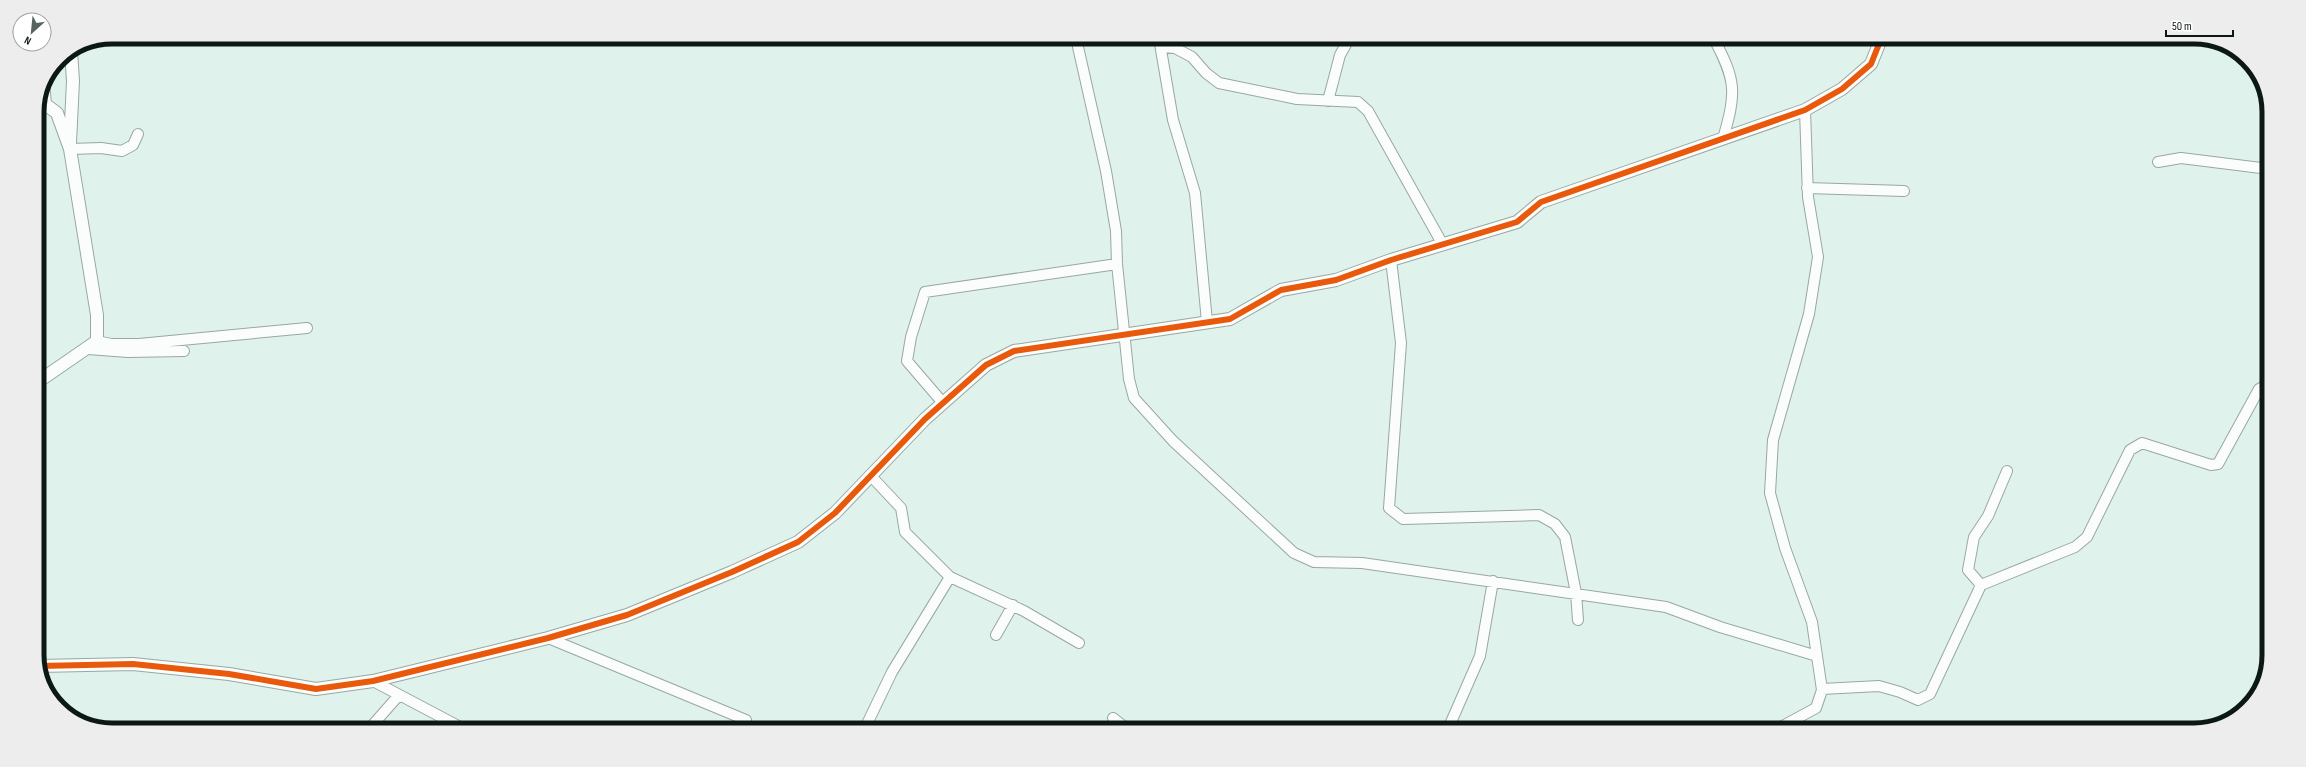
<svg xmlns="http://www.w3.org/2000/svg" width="2306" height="767" viewBox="0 0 2306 767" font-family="'Sofia Sans Condensed',sans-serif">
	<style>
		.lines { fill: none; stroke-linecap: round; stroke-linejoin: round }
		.minor-casing { stroke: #99a7a2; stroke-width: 12 }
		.tertiary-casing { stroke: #99a7a2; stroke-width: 14 }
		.minor { stroke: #fafdfc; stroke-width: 10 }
		.tertiary { stroke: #fafdfc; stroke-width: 12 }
		.cycleway-casing { stroke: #fff; stroke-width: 8 }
		.cycleway { stroke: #e8590c; stroke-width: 6 }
		.rim { fill: none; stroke: #0c1815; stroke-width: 5 }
	</style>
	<rect width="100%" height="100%" fill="#e0f2ec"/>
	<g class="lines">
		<defs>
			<path id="minor" d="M 1076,38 L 1106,171 L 1116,231 L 1117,264 L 1129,379 L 1134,398 L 1173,441 L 1294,553 L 1314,562 L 1362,563 L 1666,607 L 1720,627 L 1817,656
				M 1159,38 L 1173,120 L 1195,193 L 1207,322
				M 1714,39 C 1737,82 1736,93 1723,139
				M 1161,47 L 1175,48 L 1192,57 L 1206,73 L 1219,83 L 1297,99 L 1358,102 L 1368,111 L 1443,245
				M 1328,101 L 1340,55 L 1349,39
				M 70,149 L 101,148 L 122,151 L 133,145 L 138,134
				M 2158,162 L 2181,158 L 2269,169
				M 1807,188 L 1904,191
				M 1391,260 L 1401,343 L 1389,508 L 1403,519 L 1539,515 L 1555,524 L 1565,537 L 1576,593 L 1578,620
				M 97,341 L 111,344 L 139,344 L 307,328
				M 88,349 L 128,352 L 184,351
				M 943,403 L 907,361 L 911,337 L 925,292 L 1117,264
				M 870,475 L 901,508 L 905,532 L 950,577 L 1024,611 L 1079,643
				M 1981,585 L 1968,570 L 1974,537 L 1988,516 L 2007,471
				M 996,635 L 1013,605
				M 548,638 L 746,720
				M 373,681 L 462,728
				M 1822,689 L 1879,686 L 1900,692 L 1918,700 L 1930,694 L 1981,585 L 2075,547 L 2087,537 L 2130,450 L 2142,443 L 2211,465 L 2218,464 L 2259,389 L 2268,384
				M 1113,718 L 1127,729
				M 370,728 L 399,695
				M 865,728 L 892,672 L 950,577
				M 1448,729 L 1480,656 L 1493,581
				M 1777,729 L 1816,708 L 1822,690 L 1812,622 L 1785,548 L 1770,493 L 1773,440 L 1809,314 L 1818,257 L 1808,197 L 1805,110"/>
			<path id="tertiary" d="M 70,143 L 73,81 L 71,51
				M 37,387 L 39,381 L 97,341 L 97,315 L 70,149 L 57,113 L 45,104 L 43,83
				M 39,666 L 133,664 L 229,674 L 316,689 L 373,681 L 548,638 L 627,615 L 732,572 L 798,542 L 835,513 L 925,419 L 986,365 L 1014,351 L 1230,319 L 1281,290 L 1336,280 L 1391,260 L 1517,222 L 1541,202 L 1805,110 L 1842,89 L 1871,64 L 1881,39"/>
		</defs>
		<use href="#minor" class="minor-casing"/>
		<use href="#tertiary" class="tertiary-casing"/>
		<use href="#minor" class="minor"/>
		<use href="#tertiary" class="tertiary"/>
		<defs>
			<path id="cycleway" d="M 39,666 L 133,664 L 229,674 L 316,689 L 373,681 L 548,638 L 627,615 L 732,572 L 798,542 L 835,513 L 925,419 L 986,365 L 1014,351 L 1230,319 L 1281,290 L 1336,280 L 1391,260 L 1517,222 L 1541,202 L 1805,110 L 1842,89 L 1871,64 L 1881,39"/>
		</defs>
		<use href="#cycleway" class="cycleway-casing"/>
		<use href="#cycleway" class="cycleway"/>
	</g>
	<path d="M0 0H2306V767H0ZM112 44H2194A68 68 0 0 1 2262 112V655A68 68 0 0 1 2194 723H112A68 68 0 0 1 44 655V112A68 68 0 0 1 112 44Z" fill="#ecedec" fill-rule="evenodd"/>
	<path class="rim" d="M112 44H2194A68 68 0 0 1 2262 112V655A68 68 0 0 1 2194 723H112A68 68 0 0 1 44 655V112A68 68 0 0 1 112 44Z"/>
	<g transform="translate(32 32) rotate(207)"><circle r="19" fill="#ffffff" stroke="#9ea3a1"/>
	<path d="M0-3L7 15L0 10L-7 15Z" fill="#566460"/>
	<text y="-6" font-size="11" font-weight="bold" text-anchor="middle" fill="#0c1815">N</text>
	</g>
	<path d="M2166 30v6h67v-6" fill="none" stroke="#0c1815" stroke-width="2"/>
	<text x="2172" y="30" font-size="12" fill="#0c1815" stroke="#ffffff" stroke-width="3" paint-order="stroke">50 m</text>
</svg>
